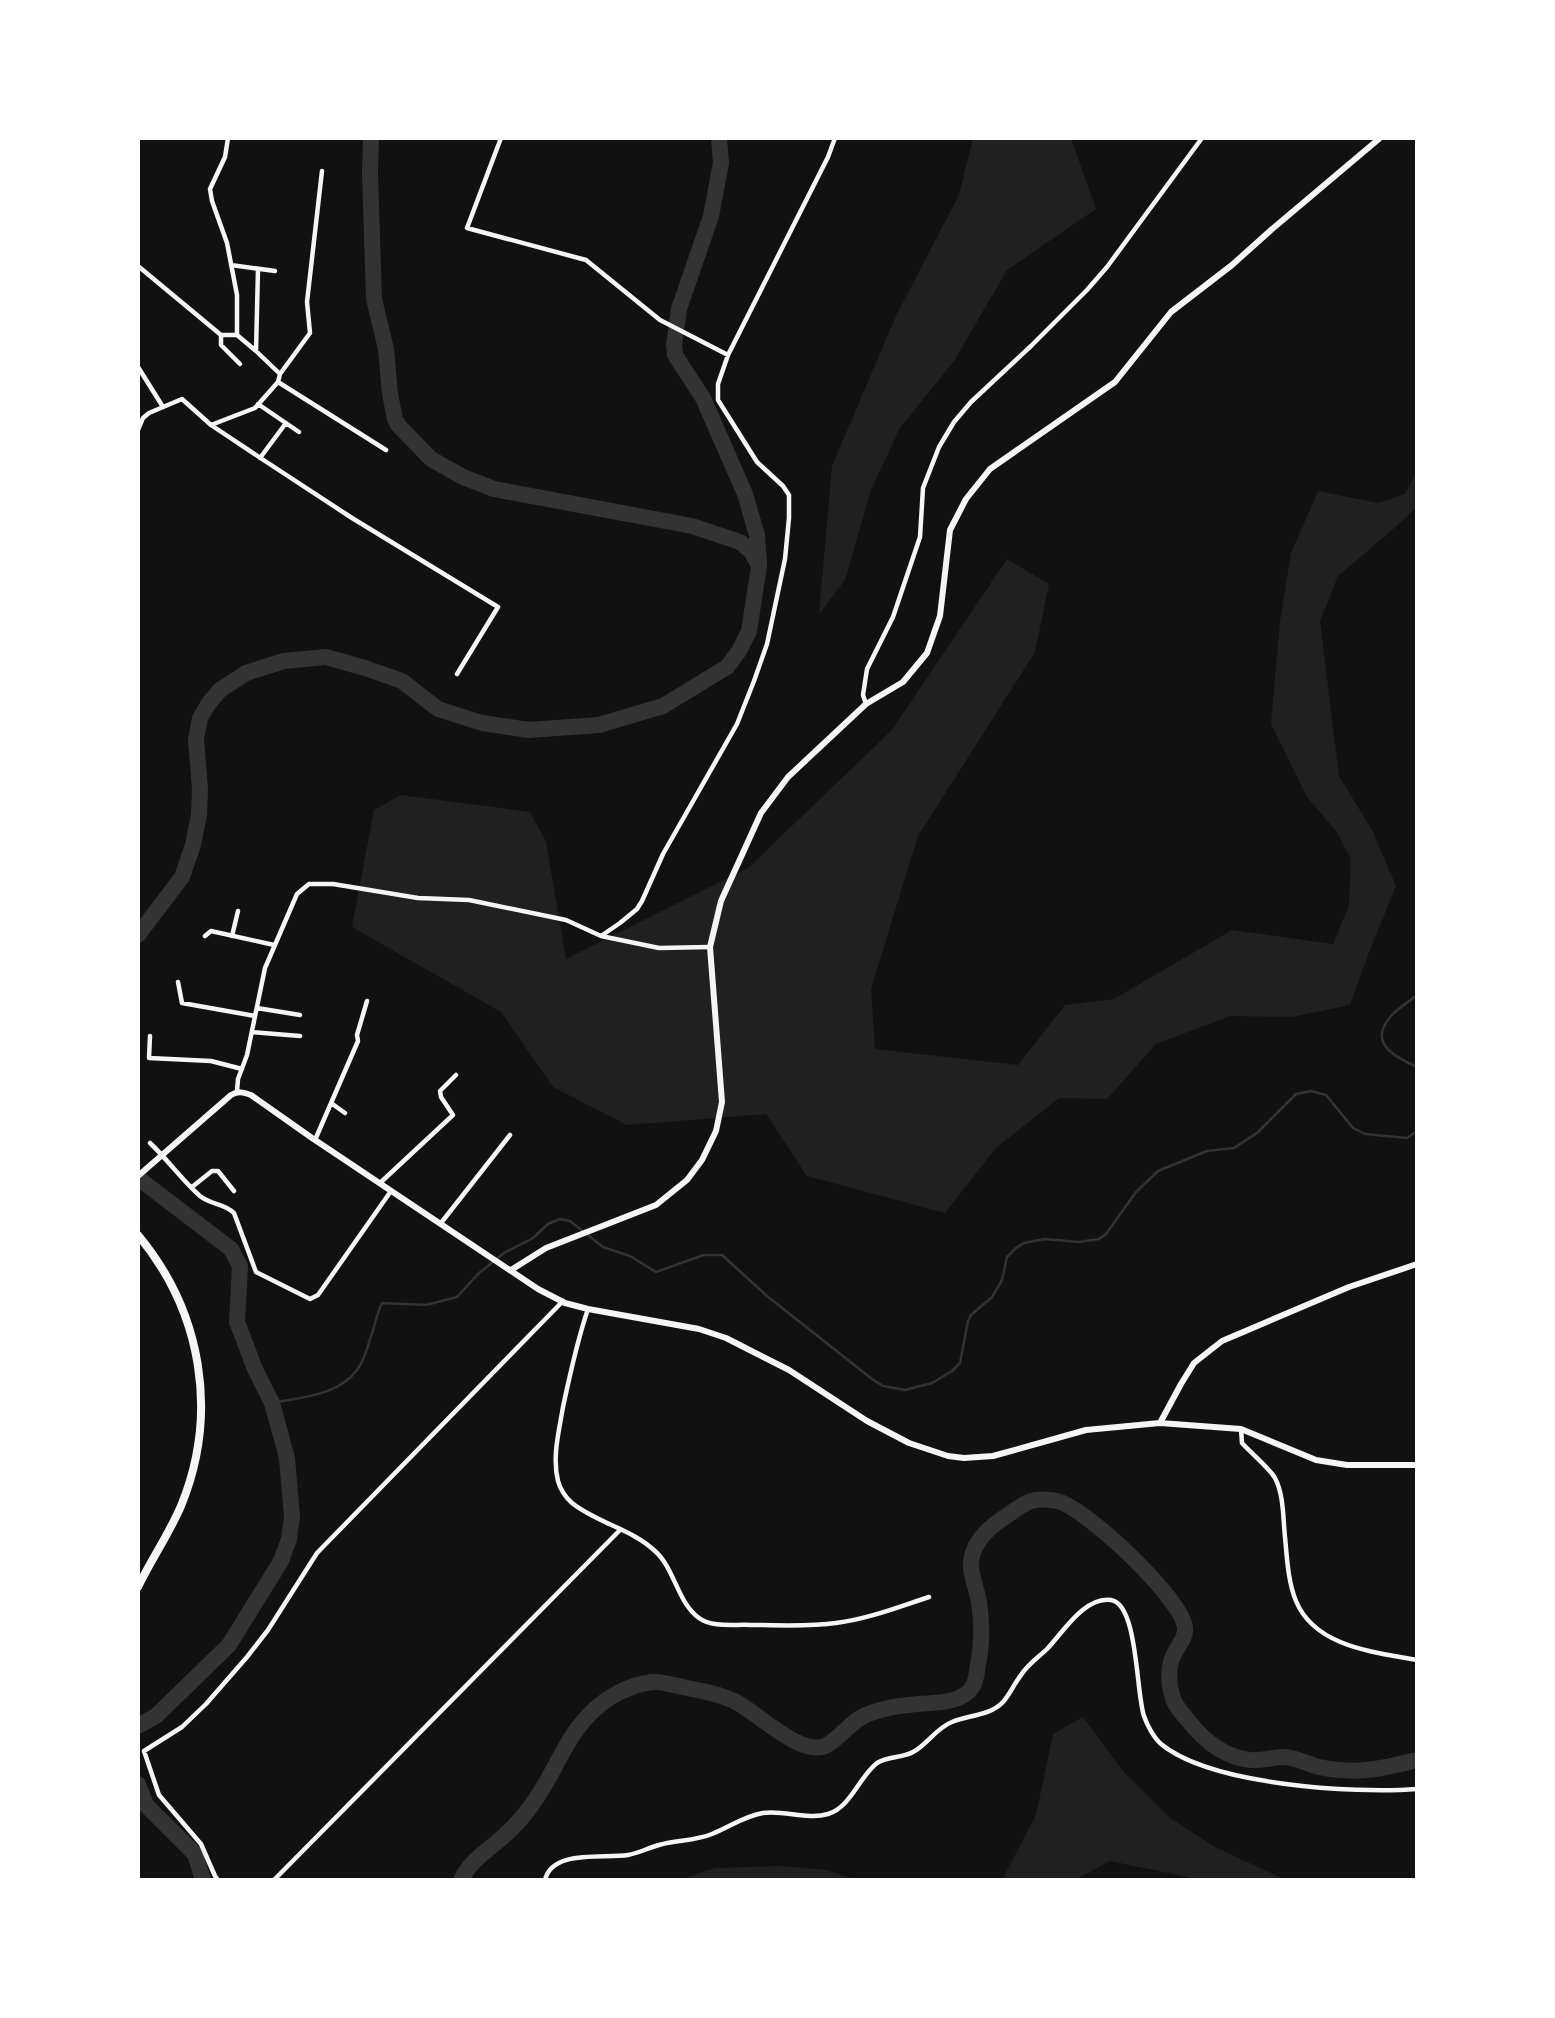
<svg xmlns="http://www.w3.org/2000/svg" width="1555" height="2018" viewBox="0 0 1555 2018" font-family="Literata,serif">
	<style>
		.green { fill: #202020 }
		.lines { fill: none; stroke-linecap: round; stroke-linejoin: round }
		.stream { stroke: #333; stroke-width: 2.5 }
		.river { stroke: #333; stroke-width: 16 }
		.minor { stroke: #f5f5f5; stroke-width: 4.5 }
		.tertiary { stroke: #f5f5f5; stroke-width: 6 }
		.secondary { stroke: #f5f5f5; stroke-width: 6 }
		.trunk { stroke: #f5f5f5; stroke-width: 8 }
	</style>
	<rect width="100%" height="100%" fill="#111"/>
	<path class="green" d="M 973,138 L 1071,138 L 1096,209 L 1007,270 L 954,361 L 900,428 L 871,490 L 845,580 L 819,614 L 832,466 L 896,316 L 959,195 Z
		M 1417,470 L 1417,507 L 1390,532 L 1338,576 L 1320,621 L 1339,776 L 1372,830 L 1396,886 L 1368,955 L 1350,1005 L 1292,1017 L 1230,1016 L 1156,1044 L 1107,1099 L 1059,1098 L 996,1148 L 945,1213 L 807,1176 L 766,1114 L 627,1125 L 553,1087 L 501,1012 L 352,927 L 374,810 L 401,795 L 530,812 L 546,842 L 566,959 L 748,868 L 892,730 L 1007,559 L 1049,584 L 1035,652 L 918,836 L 871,989 L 875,1049 L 1018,1065 L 1065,1005 L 1114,999 L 1232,930 L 1333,944 L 1349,905 L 1351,859 L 1336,831 L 1307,797 L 1271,724 L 1280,621 L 1291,553 L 1318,491 L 1378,503 L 1405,494 Z
		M 1083,1717 L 1123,1771 L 1170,1818 L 1215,1847 L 1286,1880 L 1202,1880 L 1110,1861 L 1075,1880 L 1002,1880 L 1036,1815 L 1053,1734 Z
		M 783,1866 L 826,1870 L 856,1880 L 680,1880 L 715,1868 Z"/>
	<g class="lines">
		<path class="stream" d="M 1417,995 C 1409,1002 1398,1008 1391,1016 C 1367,1043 1395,1057 1417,1067
			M 272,1403 C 301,1397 338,1396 357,1370 C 364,1361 367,1349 370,1339 C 375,1327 376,1315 382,1303 L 426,1305 L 457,1297 L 478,1274 L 504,1253 L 533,1238 L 548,1224 L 560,1219 L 570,1221 L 603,1247 L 630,1256 L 656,1272 L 704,1255 L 722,1255 L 767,1296 L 872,1379 L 883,1386 L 905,1390 L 932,1383 L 952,1371 L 960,1363 L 968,1321 L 971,1315 L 992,1297 L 1002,1280 L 1007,1257 L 1016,1248 L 1024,1243 L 1045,1239 L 1079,1242 L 1099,1239 L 1106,1234 L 1136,1192 L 1158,1171 L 1207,1151 L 1234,1148 L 1257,1133 L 1296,1094 L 1311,1091 L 1326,1095 L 1353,1128 L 1365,1134 L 1407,1138 L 1417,1131"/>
		<path class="river" d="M 371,138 L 370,173 L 374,299 L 386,349 L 390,394 L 395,419 L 399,426 L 431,459 L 463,477 L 494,489 L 692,526 L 740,542 L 751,551 L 758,564
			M 138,935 L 182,877 L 193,845 L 199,815 L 200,789 L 196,739 L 200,718 L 209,703 L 220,690 L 246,673 L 284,661 L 326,657 L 365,668 L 402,681 L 438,709 L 482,723 L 529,730 L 599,725 L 663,706 L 727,667 L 739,651 L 749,631 L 759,566 L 757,535 L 745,494 L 703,398 L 675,355 L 674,345 L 679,309 L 711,216 L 721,163 L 719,138
			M 138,1178 L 231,1249 L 240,1266 L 237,1322 L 255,1369 L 272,1403 L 287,1458 L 292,1517 L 289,1539 L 281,1561 L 229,1645 L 156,1716 L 138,1726
			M 138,1784 L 146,1805 L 195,1854 L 203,1880
			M 461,1880 C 472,1858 488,1851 505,1835 C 515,1826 525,1815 533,1803 C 556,1772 565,1736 595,1709 C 611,1695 630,1685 652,1682 C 663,1681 676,1686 687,1688 C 703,1691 719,1694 734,1701 C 756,1711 802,1759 827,1745 C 839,1738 848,1726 860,1718 C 874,1710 891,1707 908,1705 C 927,1702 962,1706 973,1686 C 976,1681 977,1671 978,1665 C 982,1645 982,1622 979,1602 C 977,1590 972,1579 971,1567 C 970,1545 988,1528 1005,1517 C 1025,1503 1032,1496 1057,1501 C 1085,1507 1183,1599 1185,1628 C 1186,1639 1178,1645 1174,1654 C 1168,1666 1168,1682 1172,1695 C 1174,1705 1181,1712 1187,1719 C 1203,1740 1223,1757 1250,1760 C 1262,1761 1273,1757 1285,1757 C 1297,1758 1308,1764 1319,1767 C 1357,1775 1380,1769 1417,1760"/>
		<path class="minor" d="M 228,138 L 225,157 L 210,189 L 212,201 L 227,243 L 237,295 L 237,335
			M 501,138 L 467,228 L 586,260 L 660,320 L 728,355
			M 231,265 L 275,271
			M 138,266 L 221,335 L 237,335 L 256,351 L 280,374 L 278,382 L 255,408 L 211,425
			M 221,335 L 221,345 L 240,364
			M 256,351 L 258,269
			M 138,367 L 163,407
			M 280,374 L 310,333 L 307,302 L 322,171
			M 278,382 L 386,450
			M 258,404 L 299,432
			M 138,430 L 143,418 L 149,413 L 182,399 L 211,425 L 265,461 L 352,518 L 498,607 L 457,674
			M 260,458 L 286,423
			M 866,704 L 863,695 L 867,669 L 893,617 L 920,537 L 923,488 L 939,447 L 954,422 L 971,402 L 1031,346 L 1087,290 L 1107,267 L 1202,138
			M 205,936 L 211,931 L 274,945
			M 232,936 L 238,911
			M 601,936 L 620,923 L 637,909 L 642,901 L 663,854 L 737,724 L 754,681 L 767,644 L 785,559 L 789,518 L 789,495 L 783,486 L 757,462 L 718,400 L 718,384 L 728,355 L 828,157 L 835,138
			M 178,982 L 182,1003 L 255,1016
			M 257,1008 L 300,1015
			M 252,1032 L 300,1036
			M 150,1036 L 149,1058 L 211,1061 L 242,1069
			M 237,1091 L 238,1079 L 247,1055 L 265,968 L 297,894 L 309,884 L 333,884 L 418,898 L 469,900 L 566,920 L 601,936 L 659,948 L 710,947
			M 331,1103 L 345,1113
			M 315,1140 L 358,1041 L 357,1035 L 367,1001
			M 150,1143 C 168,1160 182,1180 200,1196 C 211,1205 224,1203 234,1213 L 256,1272 L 310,1299 L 318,1295 L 391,1191
			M 380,1183 L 453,1115 L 441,1097 L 440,1091 L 456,1075
			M 192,1187 L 212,1171 L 218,1171 L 234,1191
			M 441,1223 L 510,1135
			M 588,1309 C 577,1341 570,1374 563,1407 C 559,1431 552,1457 558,1481 C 560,1489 566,1498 572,1503 C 597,1523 632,1529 655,1551 C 675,1569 677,1602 699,1618 C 712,1628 735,1624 751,1625 C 779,1625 808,1627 836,1623 C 868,1619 898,1607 929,1597
			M 1241,1429 L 1242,1443 C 1250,1452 1270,1469 1275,1478 C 1284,1495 1283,1519 1285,1537 C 1287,1558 1288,1582 1296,1601 C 1315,1647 1374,1652 1417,1660
			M 218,1880 L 215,1876 L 201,1844 L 159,1795 L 144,1751 L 182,1727 L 206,1704 L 247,1657 L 268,1630 L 317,1553 L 563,1301
			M 274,1880 L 620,1530
			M 545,1880 C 552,1849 604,1859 628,1855 C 639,1853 648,1848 659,1845 C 677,1840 695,1841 712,1834 C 730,1827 744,1816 763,1813 C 784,1810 808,1820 828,1814 C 851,1807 859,1777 877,1763 C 888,1756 903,1758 913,1752 C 928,1744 936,1728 952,1722 C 968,1715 990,1716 1003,1702 C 1010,1694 1014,1684 1021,1675 C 1028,1664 1039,1657 1048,1648 C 1063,1632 1085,1596 1111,1600 C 1138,1604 1136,1693 1144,1716 C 1147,1725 1154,1738 1161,1744 C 1211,1785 1353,1794 1417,1789"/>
		<path class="tertiary" d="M 511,1270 L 546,1248 L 656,1205 L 687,1180 L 702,1160 L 716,1131 L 722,1102 L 710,947 L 721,901 L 761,813 L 788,777 L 866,704 L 903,682 L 927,653 L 940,616 L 950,530 L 966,499 L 990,469 L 1115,382 L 1171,312 L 1232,265 L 1271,230 L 1380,138"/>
		<path class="secondary" d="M 138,1176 L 231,1095 C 238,1091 243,1092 251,1095 L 312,1138 L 538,1289 L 565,1303 L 588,1309 L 699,1329 L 726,1338 L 789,1370 L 867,1421 L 909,1443 L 948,1456 L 964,1458 L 993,1456 L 1086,1430 L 1160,1423 L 1241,1429 L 1316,1460 L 1347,1465 L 1417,1465
			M 1160,1423 L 1181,1384 L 1194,1363 L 1222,1341 L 1349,1287 L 1417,1264"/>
		<path class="trunk" d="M 138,1235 C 202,1312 219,1413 181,1506 C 169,1534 151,1560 138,1587"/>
	</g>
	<rect width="1555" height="2018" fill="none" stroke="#ffffff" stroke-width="280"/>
</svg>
